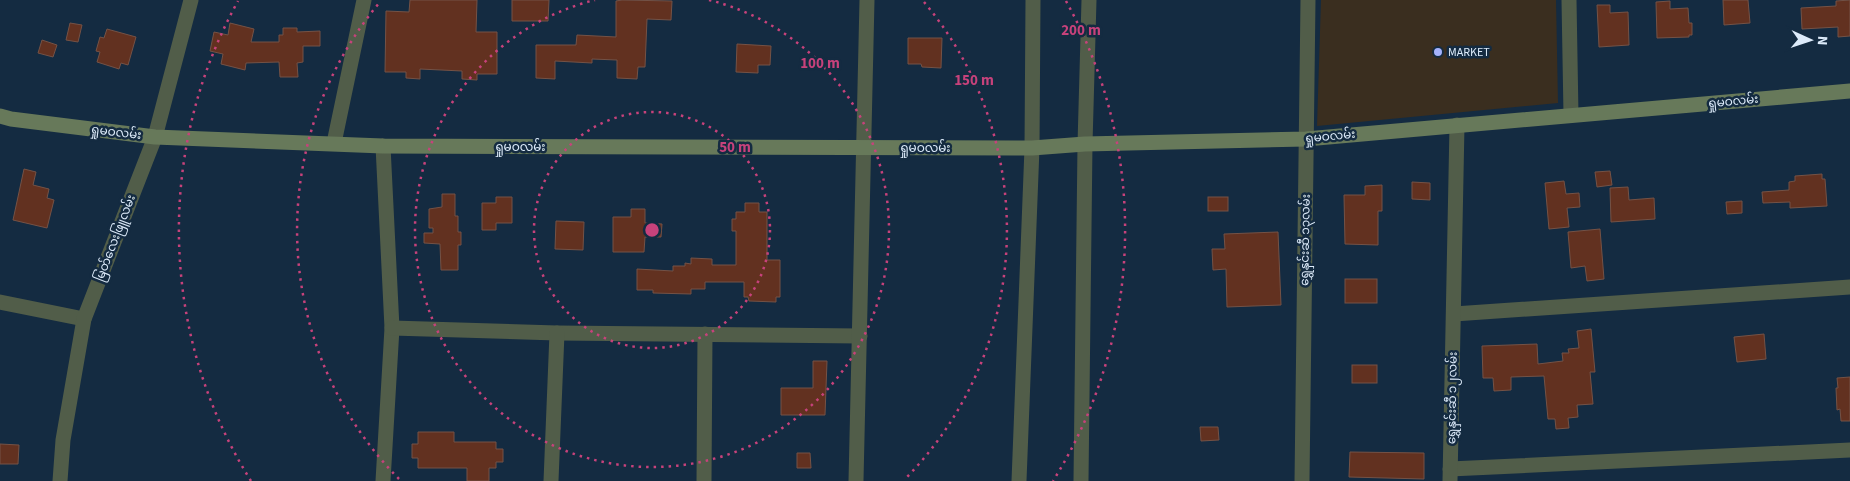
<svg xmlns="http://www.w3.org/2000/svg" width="1850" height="481" font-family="'Source Sans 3','Noto Sans Myanmar',sans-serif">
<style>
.commercial{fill:#3a2e1f}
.building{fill:#623120;stroke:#745246}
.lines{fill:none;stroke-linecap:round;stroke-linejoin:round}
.street{stroke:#515d49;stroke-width:15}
.secondary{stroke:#67795a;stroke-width:15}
.ring{fill:none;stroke:#c7427b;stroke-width:2.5;stroke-dasharray:2.5 5}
.poi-dot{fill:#a4b2fc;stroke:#142b41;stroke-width:2}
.labels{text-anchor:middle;stroke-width:5;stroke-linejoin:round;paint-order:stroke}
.poi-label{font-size:12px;fill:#ddebfa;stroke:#142b41;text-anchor:start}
.street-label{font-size:12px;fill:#ddebfa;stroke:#142b41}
.centre{fill:#c7427b;stroke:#142b41;stroke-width:2.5}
.ring-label{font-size:15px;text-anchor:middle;font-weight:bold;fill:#c7427b;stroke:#142b41;stroke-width:5;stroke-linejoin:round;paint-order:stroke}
</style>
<rect width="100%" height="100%" fill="#142b41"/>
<!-- commercial -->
<polygon class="commercial" points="1321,0 1556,0 1558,103 1317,126"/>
<!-- building -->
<g class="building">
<polygon points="410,0 477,0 476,32 497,32 497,74 477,74 477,80 462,79 462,71 420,69 420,79 406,78 406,72 385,72 386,11 409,12"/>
<polygon points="512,0 549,0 548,21 512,21"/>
<polygon points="622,0 672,1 671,20 647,19 645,67 638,67 637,79 617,78 617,60 592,59 592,63 555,61 555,79 536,78 536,45 576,45 577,35 616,37 616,1"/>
<polygon points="1723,0 1748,0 1750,23 1724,25"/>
<polygon points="1850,0 1850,36 1838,37 1838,27 1802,29 1801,8 1836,6 1836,1"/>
<polygon points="1670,1 1670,9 1688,8 1689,23 1692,23 1692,35 1689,35 1689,37 1657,38 1656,2"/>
<polygon points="1597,5 1610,5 1610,13 1628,12 1629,45 1599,47"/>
<polygon points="70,23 82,25 78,42 66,40"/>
<polygon points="230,23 254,29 251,42 279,42 279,35 283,35 283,28 297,28 297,32 320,31 320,46 303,46 303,62 297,63 298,77 280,77 279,62 246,63 245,70 221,64 223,54 210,51 214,32 228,35"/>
<polygon points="107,29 136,37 128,65 121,63 119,69 97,62 100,52 96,51 100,37 104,38"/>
<polygon points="908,38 942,38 941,68 922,67 921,64 908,64"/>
<polygon points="42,40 57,45 53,57 38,53"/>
<polygon points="737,44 771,46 770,65 758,65 758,73 736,72"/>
<polygon points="24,169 36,172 33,185 49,189 47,198 54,200 47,228 13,220"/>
<polygon points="1610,171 1612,185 1597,187 1595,172"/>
<polygon points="1822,174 1822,179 1825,179 1827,206 1790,208 1790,202 1763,203 1762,192 1789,190 1789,182 1795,181 1795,176"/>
<polygon points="1564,181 1566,194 1579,193 1580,207 1567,208 1569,227 1549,229 1545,183"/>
<polygon points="1412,182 1430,183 1430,200 1412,199"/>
<polygon points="1382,185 1382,211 1378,211 1378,245 1345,244 1344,195 1365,195 1365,186"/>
<polygon points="1628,187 1629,200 1654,198 1655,219 1611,222 1610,188"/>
<polygon points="442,194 455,194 455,216 458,216 458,232 461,232 461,245 458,245 458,270 441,270 440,244 424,243 424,233 433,233 433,228 429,228 429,209 442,207"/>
<polygon points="496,197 512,197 512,223 496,223 496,230 482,230 482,203 496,203"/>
<rect x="1208" y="197" width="20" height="14"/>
<polygon points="1742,201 1742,213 1727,214 1726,202"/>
<polygon points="745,203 759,203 759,212 767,212 767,260 780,260 780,297 776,297 776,302 749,301 748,297 744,297 744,282 705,282 705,289 691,289 691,294 653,293 653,290 637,290 637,269 673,271 673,266 685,266 685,263 691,264 691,258 712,259 712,265 736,265 736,231 732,231 732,219 736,219 736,212 745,212"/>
<polygon points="631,209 645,209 645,223 662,224 661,237 645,237 644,252 613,252 613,217 631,217"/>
<polygon points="556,221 584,222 583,250 555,249"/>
<polygon points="1600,229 1604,279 1587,281 1585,266 1571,268 1568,232"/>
<polygon points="1278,232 1281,305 1227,307 1226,269 1213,270 1212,249 1225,249 1224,234"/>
<rect x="1345" y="279" width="32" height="24"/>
<polygon points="1591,329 1595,372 1590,372 1593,404 1577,405 1578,417 1568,418 1569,428 1556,429 1555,419 1548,419 1544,376 1511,377 1511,390 1494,391 1493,378 1483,378 1482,346 1537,344 1538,364 1563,361 1562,353 1569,353 1568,349 1579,348 1577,331"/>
<polygon points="1764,334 1766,359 1737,362 1734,337"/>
<polygon points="813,361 827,361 825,415 781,415 781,388 813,388"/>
<rect x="1352" y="365" width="25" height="18"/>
<polygon points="1850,377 1850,421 1841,421 1840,409 1837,410 1836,388 1838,388 1837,378"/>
<polygon points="1200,427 1218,427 1219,440 1201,441"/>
<polygon points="418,432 454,432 454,442 496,442 496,449 503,449 503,462 496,462 496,468 489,468 489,481 467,481 467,468 418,468 418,458 412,458 412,444 418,444"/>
<polygon points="0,444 19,445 18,464 0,464"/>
<polygon points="1350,452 1424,453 1424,479 1349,477"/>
<polygon points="797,453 810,453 811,468 797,468"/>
</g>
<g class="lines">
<!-- street -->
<g class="street">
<polyline points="1569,0 1571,115"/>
<polyline points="334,143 364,0"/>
<polyline points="383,146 392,328 383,481"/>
<polyline points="0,302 84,319"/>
<polyline points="1454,314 1850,287"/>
<polyline points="392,328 557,333 860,336"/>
<polyline points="1450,469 1850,450"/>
<polyline points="60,481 63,440 84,319 155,137 191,0"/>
<polyline points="551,481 557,333"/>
<polyline points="704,481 705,334"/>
<polyline points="856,481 867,0"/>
<polyline points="1019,481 1032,148 1033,0"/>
<polyline points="1081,481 1085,144 1089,0"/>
<polyline points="1302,481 1308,0"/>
<polyline points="1450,481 1457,125"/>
</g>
<!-- secondary -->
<polyline class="secondary" points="0,116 11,119 155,137 383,146 1032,148 1085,144 1306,139 1850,91"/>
</g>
<!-- distance rings -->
<g class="ring">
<circle cx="652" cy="230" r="118"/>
<path d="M709 0A237 237 0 1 1 595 0"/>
<path d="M399 479A355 355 0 0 1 380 2M924 2A355 355 0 0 1 905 479"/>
<path d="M251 481A473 473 0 0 1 238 1M1066 1A473 473 0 0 1 1053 481"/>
</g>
<!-- markers -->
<circle class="poi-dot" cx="1438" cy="52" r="5"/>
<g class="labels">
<!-- poi labels -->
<g class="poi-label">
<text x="1448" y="56">MARKET</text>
</g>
<!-- street labels -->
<g class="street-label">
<text transform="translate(1733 101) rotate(-5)" y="4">ရှုမဝလမ်း</text>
<text transform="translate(116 132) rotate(7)" y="4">ရှုမဝလမ်း</text>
<text transform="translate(1330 136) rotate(-5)" y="4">ရှုမဝလမ်း</text>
<text x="520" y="151">ရှုမဝလမ်း</text>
<text x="925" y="152">ရှုမဝလမ်း</text>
<text transform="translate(115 238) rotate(-69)" y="4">မြတ်လေးဖြူလမ်း</text>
<text transform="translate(1305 240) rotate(-89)" y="4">ရွှေနှင်းဆီ ၁၃လမ်း</text>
<text transform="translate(1452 398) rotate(-89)" y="4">ရွှေနှင်းဆီ ၁၂လမ်း</text>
</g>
</g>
<circle cx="652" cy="230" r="8" class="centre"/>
<g class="ring-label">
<text x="1081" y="35">200 m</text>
<text x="820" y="68">100 m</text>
<text x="974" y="85">150 m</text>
<text x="735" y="152">50 m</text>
</g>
<!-- north arrow -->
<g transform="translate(1810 40) rotate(93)" stroke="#142b41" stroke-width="4" paint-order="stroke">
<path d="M0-4L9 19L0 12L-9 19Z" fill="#ddebfa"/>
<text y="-8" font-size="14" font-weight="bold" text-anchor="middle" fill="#ddebfa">N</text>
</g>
</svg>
